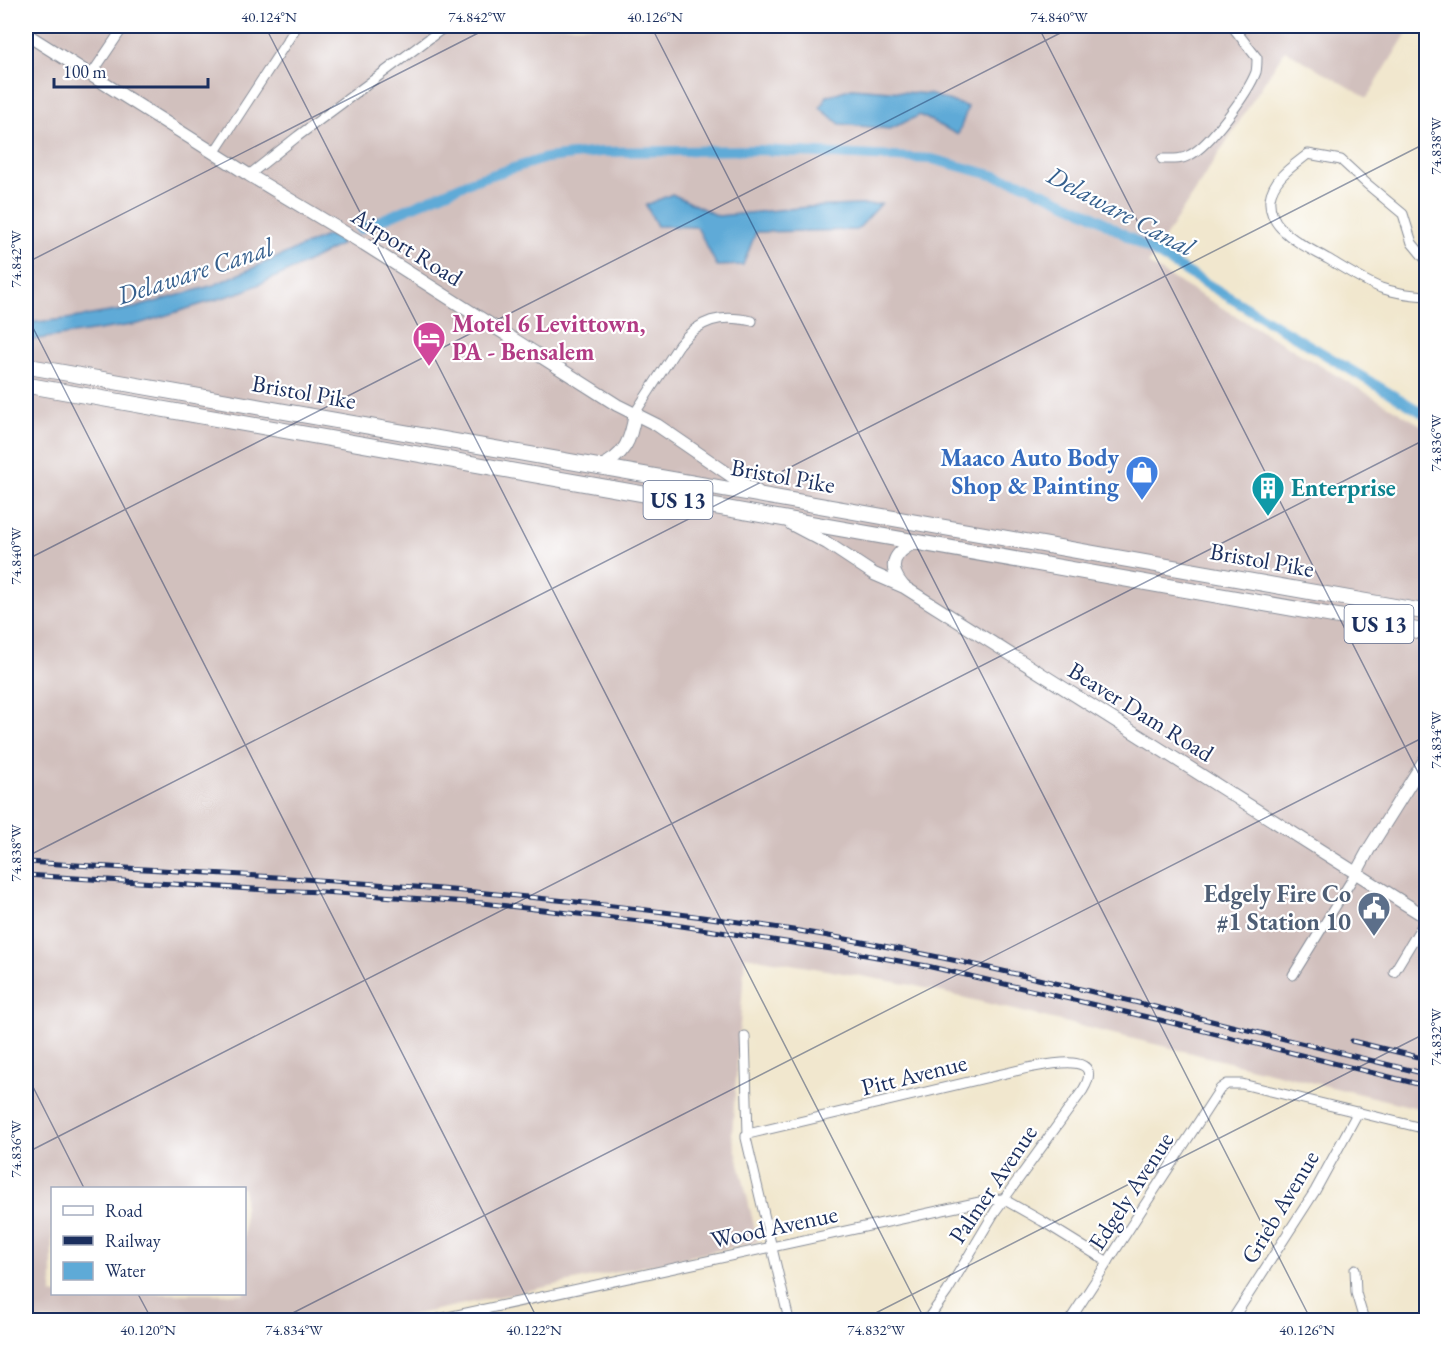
<svg xmlns="http://www.w3.org/2000/svg" width="1452" height="1346" font-family="'EB Garamond',serif">
<style>
.industrial{fill:#d1c0bd;fill-rule:evenodd}
.water{fill:#5eaad7;stroke:#3c6c9a;stroke-width:1.5}
.lines{fill:none;stroke-linecap:round;stroke-linejoin:round}
.canal{stroke:#5eaad7;stroke-width:10}
.minor-casing{stroke:#868b96;stroke-width:11}
.tertiary-casing{stroke:#868b96;stroke-width:14}
.trunk-casing{stroke:#868b96;stroke-width:17}
.minor{stroke:#fff;stroke-width:9}
.tertiary{stroke:#fff;stroke-width:12}
.trunk{stroke:#fff;stroke-width:15}
.rail-casing{stroke:#1b2f5e;stroke-width:5}
.rail{stroke:#fff;stroke-width:3;stroke-dasharray:9;stroke-linecap:butt}
.ticks{fill:none;stroke:#1b2f5e;stroke-width:1.5;stroke-opacity:0.45}
.labels{text-anchor:middle;stroke-width:4.5;stroke-linejoin:round;paint-order:stroke}
.shield{fill:#fff;stroke:#5f6d8e;stroke-width:1.5}
.shield-label{font-size:22px;font-weight:bold;fill:#1b2f5e}
.street-label{font-size:24px;fill:#1b2f5e;stroke:#fff}
.hotel-label{font-size:24px;font-weight:bold;fill:#b23c85;stroke:#fff;text-anchor:start}
.shop-label{font-size:24px;font-weight:bold;fill:#366cbe;stroke:#fff;text-anchor:end}
.culture-label{font-size:24px;font-weight:bold;fill:#0d838f;stroke:#fff;text-anchor:start}
.service-label{font-size:24px;font-weight:bold;fill:#4e5e75;stroke:#fff;text-anchor:end}
.water-label{font-size:26px;font-style:italic;fill:#36608e;stroke:#fff}
.neatline{fill:none;stroke:#1b2f5e;stroke-width:2}
.ticks-label{font-size:15px;text-anchor:middle;fill:#1b2f5e}
</style>
<rect width="100%" height="100%" fill="#fff"/>
<filter id="ink" filterUnits="userSpaceOnUse"><feTurbulence type="fractalNoise" baseFrequency=".0167" numOctaves="2"/><feDisplacementMap in="SourceGraphic" scale="12" xChannelSelector="R" yChannelSelector="G"/><feConvolveMatrix kernelMatrix="1 2 1 2 8 2 1 2 1" color-interpolation-filters="sRGB"/></filter>
<filter id="wash" filterUnits="userSpaceOnUse"><feTurbulence type="fractalNoise" baseFrequency=".008" numOctaves="4" result="noise"/><feDisplacementMap in="SourceGraphic" scale="24" xChannelSelector="R" yChannelSelector="G"/><feGaussianBlur stdDeviation="1.35" result="paint"/><feColorMatrix in="noise" values="0 0 0 0 0 0 0 0 0 0 0 0 0 0 0 0 0 1.4 0 .05"/><feComposite in="paint" operator="in"/></filter>
<g filter="url(#wash)">
<rect width="100%" height="100%" fill="#f1e7ce"/>
<!-- industrial -->
<path class="industrial" d="M26,26H1411L1367,98L1285,50L1148,264L1426,428V1110L912,985L745,956L732,1134L758,1242L389,1320H26ZM52,1188H244V1294H52Z"/>
<!-- water -->
<g class="water">
<polygon points="852,88 929,94 968,107 958,135 920,115 890,129 840,124 820,108 827,96"/>
<polygon points="672,194 718,216 808,207 881,204 857,230 756,232 743,265 717,266 697,227 657,226 646,205"/>
<polygon points="328,235 338,239 342,244 300,266 244,291 138,324 26,341 26,323 67,319 134,308 214,285"/>
</g>
<g class="lines">
<!-- canal -->
<polyline class="canal" points="360,229 472,181 546,158 600,152 759,150 932,159 1022,183 1090,214 1426,415"/>
</g>
</g>
<g filter="url(#ink)">
<g class="lines">
<defs>
<g id="minor">
<polyline points="91,75 124,26"/>
<polyline points="214,153 297,26"/>
<path d="M1162,159C1172,159 1181,160 1190,155C1210,145 1248,93 1256,72C1257,67 1257,62 1257,58L1232,26"/>
<polyline points="249,175 298,136 446,26"/>
<path d="M1426,260L1412,243L1403,214L1367,184L1341,160L1308,154C1293,166 1273,178 1270,199C1269,210 1274,221 1281,228C1294,242 1312,250 1328,259C1345,269 1362,280 1381,288C1395,293 1411,295 1426,296"/>
<path d="M635,413L679,345C700,319 720,314 752,321"/>
<polyline points="1394,972 1426,919"/>
<polyline points="1293,975 1356,873"/>
<polyline points="745,1036 748,1134 746,1135 746,1138 789,1320"/>
<path d="M748,1134L1028,1068C1047,1065 1107,1050 1083,1090L996,1210L947,1292L927,1320"/>
<polyline points="1355,1269 1356,1293 1364,1320"/>
<polyline points="434,1320 989,1200 1003,1199 1042,1221 1108,1262"/>
<polyline points="1070,1320 1220,1089 1227,1084 1242,1084 1426,1129"/>
<polyline points="1232,1320 1315,1191 1358,1112"/>
</g>
<g id="tertiary">
<polyline points="26,34 249,175 364,244 617,405 657,425 743,484 757,491"/>
<path d="M599,467C625,456 631,440 635,413"/>
<polyline points="791,524 827,543 874,574 904,587 1356,873 1426,917"/>
<path d="M903,586C886,566 894,552 916,542"/>
<polyline points="1356,873 1369,849 1426,758"/>
</g>
<g id="trunk">
<polyline points="26,366 1426,612"/>
<polyline points="26,385 1426,632"/>
</g>
</defs>
<!-- minor casing -->
<use href="#minor" class="minor-casing"/>
<!-- tertiary casing -->
<use href="#tertiary" class="tertiary-casing"/>
<!-- trunk casing -->
<use href="#trunk" class="trunk-casing"/>
<!-- minor -->
<use href="#minor" class="minor"/>
<!-- tertiary -->
<use href="#tertiary" class="tertiary"/>
<!-- trunk -->
<use href="#trunk" class="trunk"/>
<defs>
<g id="rail">
<path d="M26,862C282,877 539,890 793,930C918,950 1041,979 1163,1009C1251,1031 1339,1052 1426,1074"/>
<polyline points="26,875 269,890 323,892 482,903 675,925 838,950 927,966 1160,1020 1426,1086"/>
<polyline points="1352,1041 1426,1059"/>
</g>
</defs>
<!-- rail casing -->
<use href="#rail" class="rail-casing"/>
<!-- rail -->
<use href="#rail" class="rail"/>
</g>
</g>
<!-- ticks -->
<path class="ticks" d="M265,26L925,1320M651,26L1311,1320M1038,26L1426,788M1424,26L1426,30M26,263L492,26M26,314L538,1320M26,560L1074,26M26,857L1426,143M26,1073L84,1188M26,1153L1426,439M138,1294L152,1320M279,1320L1426,736M862,1320L1426,1033"/>
<!-- icons -->
<defs>
<symbol id="hotel-pin" viewBox="-11 -11 22 30"><path d="M0 17L-7.5 6A9.5 9.5 0 1 1 7.5 6Z" fill="#d1479c" stroke="#fff"/><path d="M-6-4.5h1.5V1H6V5H4.5V3h-9V5H-6ZM-4 0a1.8 1.8 0 1 1 3.6 0ZM.5 0V-2.5h3Q6-2.5 6 0Z" fill="#fff"/></symbol>
<symbol id="shop-pin" viewBox="-11 -11 22 30"><path d="M0 17L-7.5 6A9.5 9.5 0 1 1 7.5 6Z" fill="#3f7fe0" stroke="#fff"/><path d="M-5-2.5h2.3a2.7 3.5 0 0 1 5.4 0H5L5.5 6h-11ZM-1.5-2.5h3a1.5 2.3 0 0 0-3 0Z" fill="#fff"/></symbol>
<symbol id="building-pin" viewBox="-11 -11 22 30"><path d="M0 17L-7.5 6A9.5 9.5 0 1 1 7.5 6Z" fill="#0f9aa8" stroke="#fff"/><path d="M-4-6H4V6H1V3H-1V6H-4ZM-2.5-4.3h1.7v1.8h-1.7ZM.8-4.3h1.7v1.8H.8ZM-2.5-1h1.7V.8h-1.7ZM.8-1h1.7V.8H.8Z" fill="#fff"/></symbol>
<symbol id="civic-pin" viewBox="-11 -11 22 30"><path d="M0 17L-7.5 6A9.5 9.5 0 1 1 7.5 6Z" fill="#5c6f8a" stroke="#fff"/><path d="M-.6-6.5H3V-4.5H.6V-3L4-1V1h2V6H-6V1h2V-1L-.6-3ZM-1.2 2.5V6h2.4V2.5Z" fill="#fff"/></symbol>
</defs>
<g fill-rule="evenodd">
<use href="#hotel-pin" x="410" y="319" width="38" height="52"/>
<use href="#shop-pin" x="1123" y="453" width="38" height="52"/>
<use href="#building-pin" x="1249" y="469" width="38" height="52"/>
<use href="#civic-pin" x="1355" y="889" width="38" height="52"/>
</g>
<g class="labels">
<!-- shield labels -->
<g class="shield">
<rect x="643.5" y="481" width="69" height="38" rx="4.5"/>
<rect x="1344.5" y="605" width="69" height="38" rx="4.5"/>
</g>
<g class="shield-label">
<text x="678" y="508">US 13</text>
<text x="1379" y="632">US 13</text>
</g>
<!-- street labels -->
<g class="street-label">
<text transform="translate(407 247) rotate(32)" y="8">Airport Road</text>
<text transform="translate(304 392) rotate(10)" y="8">Bristol Pike</text>
<text transform="translate(783 476) rotate(10)" y="8">Bristol Pike</text>
<text transform="translate(1262 560) rotate(10)" y="8">Bristol Pike</text>
<text transform="translate(1141 712) rotate(32)" y="8">Beaver Dam Road</text>
<text transform="translate(914 1075) rotate(-14)" y="8">Pitt Avenue</text>
<text transform="translate(993 1184) rotate(-56)" y="8">Palmer Avenue</text>
<text transform="translate(1131 1191) rotate(-57)" y="8">Edgely Avenue</text>
<text transform="translate(1280 1207) rotate(-59)" y="8">Grieb Avenue</text>
<text transform="translate(774 1227) rotate(-12)" y="8">Wood Avenue</text>
</g>
<!-- hotel labels -->
<g class="hotel-label">
<text x="452" y="332">Motel 6 Levittown,<tspan x="452" dy="28">PA - Bensalem</tspan></text>
</g>
<!-- shop labels -->
<g class="shop-label">
<text x="1119" y="466">Maaco Auto Body<tspan x="1119" dy="28">Shop &amp; Painting</tspan></text>
</g>
<!-- culture labels -->
<g class="culture-label">
<text x="1291" y="496">Enterprise</text>
</g>
<!-- service labels -->
<g class="service-label">
<text x="1351" y="902">Edgely Fire Co<tspan x="1351" dy="28">#1 Station 10</tspan></text>
</g>
<!-- water labels -->
<g class="water-label">
<text transform="translate(1121 211) rotate(28)" y="9">Delaware Canal</text>
<text transform="translate(195 271) rotate(-18)" y="9">Delaware Canal</text>
</g>
</g>
<!-- margin -->
<rect width="1452" height="1346" fill="none" stroke="#fff" stroke-width="66"/>
<!-- legend -->
<rect x="51" y="1187" width="195" height="108" fill="#ffffff" stroke="#a4acbf" stroke-width="1.5"/>
<rect x="63" y="1206" width="30" height="9" fill="#ffffff" stroke="#a4acbf" stroke-width="1.5"/>
<text x="105" y="1217" font-size="18" fill="#1b2f5e">Road</text>
<rect x="63" y="1236" width="30" height="9" fill="#1b2f5e" stroke="#a4acbf" stroke-width="1.5"/>
<text x="105" y="1247" font-size="18" fill="#1b2f5e">Railway</text>
<rect x="63" y="1262" width="30" height="18" fill="#5eaad7" stroke="#a4acbf" stroke-width="1.5"/>
<text x="105" y="1277" font-size="18" fill="#1b2f5e">Water</text>
<!-- scale -->
<path d="M54 78v9h154v-9" fill="none" stroke="#1b2f5e" stroke-width="3"/>
<text x="63" y="78" font-size="18" fill="#1b2f5e" stroke="#ffffff" stroke-width="4.5" paint-order="stroke">100 m</text>
<rect x="33" y="33" width="1386" height="1280" class="neatline"/>
<g class="ticks-label">
<text x="269" y="22">40.124°N</text>
<text x="477" y="22">74.842°W</text>
<text x="655" y="22">40.126°N</text>
<text x="1059" y="22">74.840°W</text>
<text transform="translate(1436 146) rotate(-90)" y="5">74.838°W</text>
<text transform="translate(16 259) rotate(-90)" y="5">74.842°W</text>
<text transform="translate(1436 443) rotate(-90)" y="5">74.836°W</text>
<text transform="translate(16 556) rotate(-90)" y="5">74.840°W</text>
<text transform="translate(1436 740) rotate(-90)" y="5">74.834°W</text>
<text transform="translate(16 853) rotate(-90)" y="5">74.838°W</text>
<text transform="translate(1436 1037) rotate(-90)" y="5">74.832°W</text>
<text transform="translate(16 1149) rotate(-90)" y="5">74.836°W</text>
<text x="148" y="1335">40.120°N</text>
<text x="294" y="1335">74.834°W</text>
<text x="534" y="1335">40.122°N</text>
<text x="876" y="1335">74.832°W</text>
<text x="1307" y="1335">40.126°N</text>
</g>
</svg>
